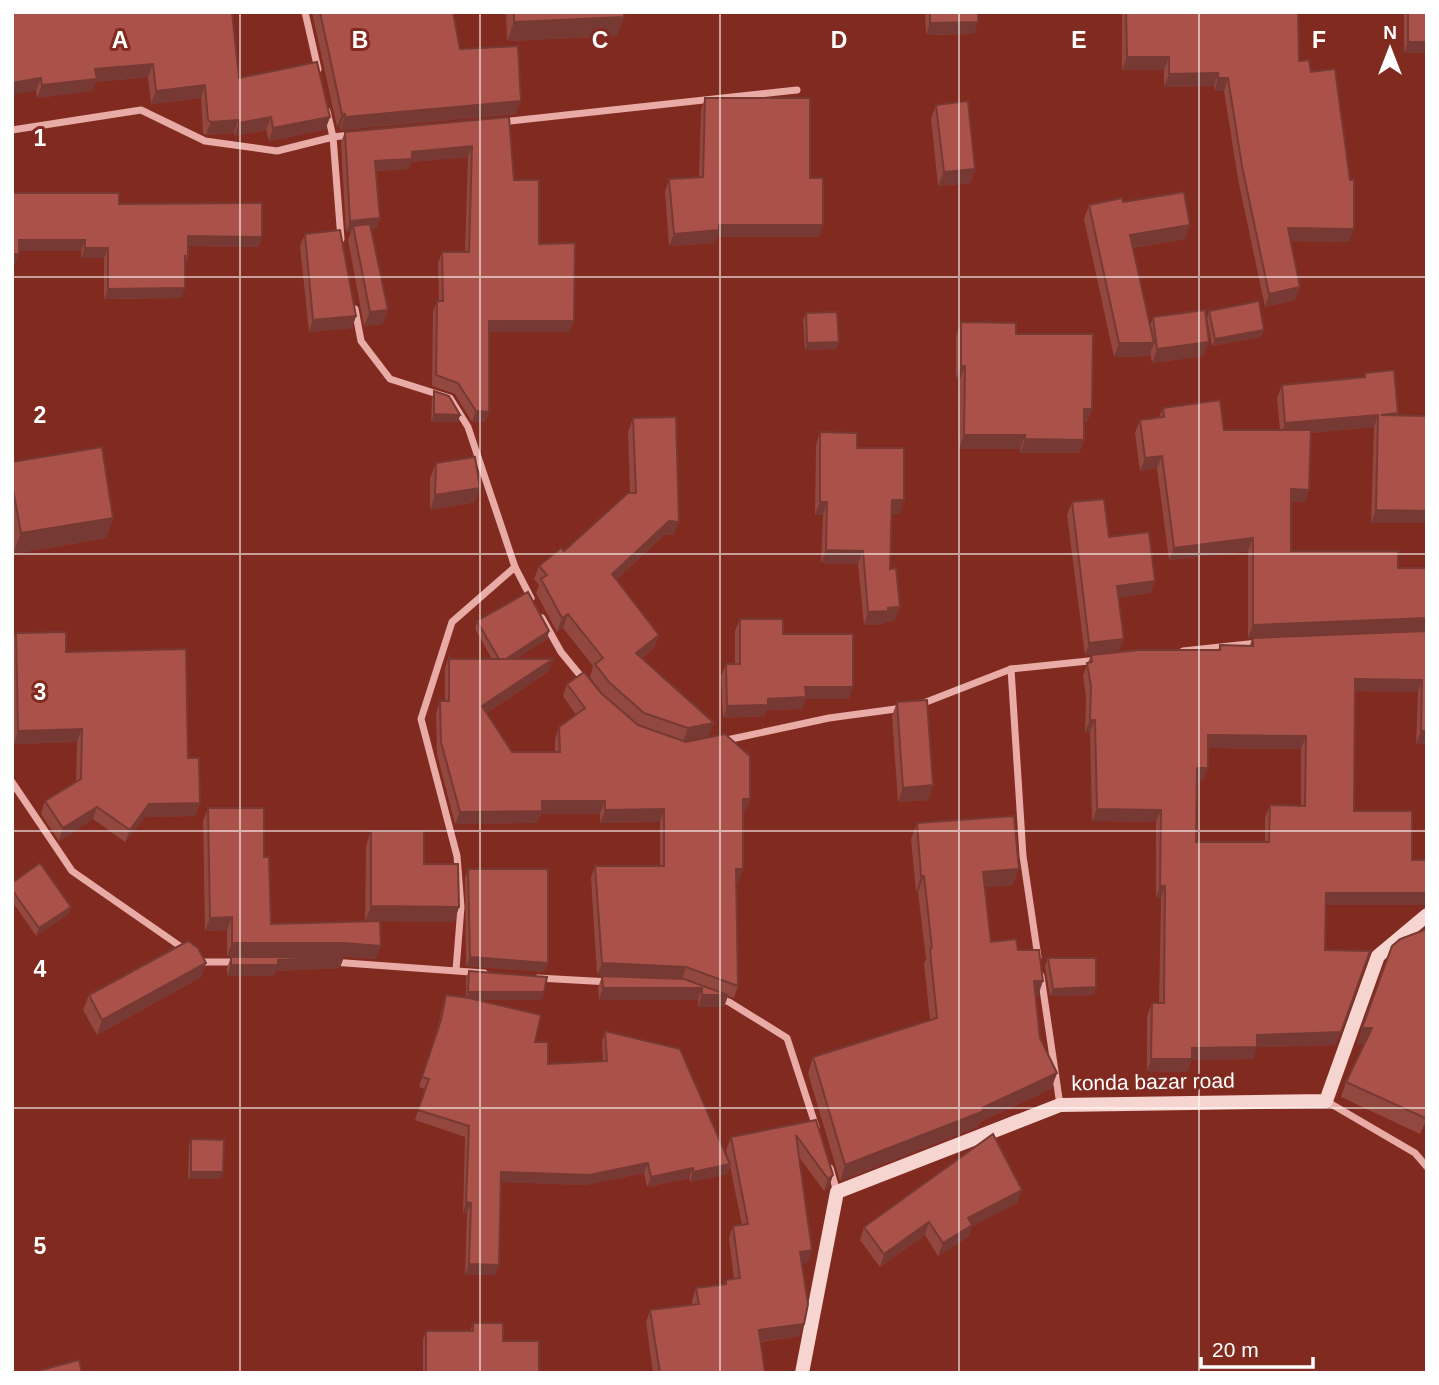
<svg xmlns="http://www.w3.org/2000/svg" width="1439" height="1385" font-family="Helvetica,sans-serif">
<style>
.lines{fill:none;stroke-linecap:round;stroke-linejoin:round}
.street{stroke:#e8aba6;stroke-width:7}
.secondary{stroke:#f6d4d0;stroke-width:14}
.wall{fill:#92473f;fill-rule:evenodd}
.shaded-wall{fill:#773933}
.building{fill:#aa5249;stroke:#773933;stroke-width:2;fill-rule:evenodd}
.grid{fill:none;stroke:#fff;stroke-width:2;stroke-opacity:0.55}
.labels{text-anchor:middle;stroke-width:6;stroke-linejoin:round;paint-order:stroke}
.street-label{font-size:21px;fill:#fff;stroke:#812a20}
.grid-label{font-size:23px;text-anchor:middle;font-weight:bold;fill:#fff;stroke:#812a20;stroke-width:6;stroke-linejoin:round;paint-order:stroke}
</style>
<rect width="100%" height="100%" fill="#812a20"/>
<g class="lines">
<!-- street -->
<g class="street">
<polyline points="305,12 318,69"/>
<polyline points="327,111 333,137 350,135"/>
<polyline points="502,122 797,90"/>
<polyline points="12,130 141,110 205,141 277,151 333,137 341,239"/>
<polyline points="355,309 361,341 390,379 450,398 468,427 515,567 452,622 421,719 457,856 461,907 456,970"/>
<polyline points="515,567 531,598"/>
<polyline points="542,618 561,652 584,680"/>
<polyline points="1183,651 1258,643"/>
<polyline points="1011,669 1023,856 1038,957"/>
<polyline points="921,704 1011,669 1098,660"/>
<polyline points="722,741 829,718 903,708"/>
<polyline points="12,782 72,871 187,951"/>
<polyline points="200,960 203,962 236,962"/>
<polyline points="332,962 484,973"/>
<polyline points="1041,976 1060,1105"/>
<polyline points="538,978 610,982"/>
<polyline points="718,998 729,1002 787,1038 816,1127"/>
<polyline points="1326,1101 1415,1153 1427,1167"/>
<polyline points="830,1168 837,1192"/>
</g>
<!-- secondary -->
<polyline class="secondary" points="802,1373 837,1192 1060,1105 1326,1101 1378,956 1427,915"/>
</g>
<!-- wall -->
<g class="wall">
<polygon points="12,12 232,14 239,78 330,117 325,130 269,141 266,130 234,136 234,133 206,135 203,133 201,98 151,104 148,77 96,82 92,91 37,98 36,91"/>
<polygon points="312,12 453,12 460,49 516,114 340,130 340,127 337,127"/>
<polygon points="506,12 624,12 624,17 617,36 507,41"/>
<polygon points="925,12 978,12 974,34 926,35"/>
<polygon points="1122,12 1298,12 1299,61 1311,72 1354,229 1349,242 1290,241 1300,287 1295,300 1265,307 1238,179 1224,91 1214,91 1214,86 1164,87 1164,70 1122,70"/>
<rect x="1404" y="12" width="23" height="41"/>
<polygon points="705,98 810,178 823,225 819,237 717,237 715,243 669,246 665,192 669,179 699,177 701,110"/>
<polygon points="936,105 975,169 970,183 938,186 931,119"/>
<polygon points="509,117 514,180 539,244 570,332 489,332 489,412 485,422 472,422 455,394 432,386 433,312 437,301 439,301 438,263 442,252 465,252 468,157 411,162 408,169 376,171 380,218 376,229 372,229 383,324 364,326 348,240 351,232 346,232 341,142 345,132"/>
<polygon points="12,193 119,204 262,237 258,247 188,246 188,256 185,265 185,288 181,298 104,299 104,258 81,258 81,251 19,251 19,254 15,264 12,264"/>
<polygon points="1123,202 1185,239 1133,248 1150,326 1153,317 1203,356 1152,363 1150,351 1149,356 1114,357 1084,219 1089,205"/>
<polygon points="305,234 356,316 352,328 309,332 300,246"/>
<polygon points="1209,311 1264,330 1261,337 1212,346 1207,318"/>
<polygon points="806,313 839,342 836,349 805,350 803,320"/>
<polygon points="961,322 1016,334 1092,409 1087,422 1084,422 1084,440 1079,453 1020,453 1020,449 959,449 960,379 956,379 956,336"/>
<path d="M1365,373L1397,415L1427,416V523H1371L1374,427L1311,433L1305,502H1291V551L1398,568H1427V744H1416L1418,692L1355,691L1354,811L1412,860L1427,905H1326L1325,950L1336,1045L1257,1047L1253,1059L1192,1060L1187,1072L1147,1071V1016L1152,1003H1159L1161,898H1156V822L1092,821L1090,732H1085L1086,698L1083,675L1091,655L1218,650L1220,645H1250L1252,638H1248V551L1169,560L1157,468L1140,471L1135,433L1140,420L1159,417L1163,408L1224,430H1280L1277,398L1282,385L1363,377ZM1208,748L1301,749V806L1270,805L1265,818V842H1196L1197,781H1203Z"/>
<polygon points="434,391 460,415 458,422 431,422 432,399"/>
<polygon points="633,418 674,535 664,535 616,580 659,635 654,648 642,658 709,736 685,741 750,799 746,811 743,811 739,882 736,882 738,986 734,998 728,996 724,1007 698,1007 698,1000 599,1000 598,988 602,976 683,979 597,975 591,878 595,866 660,866 660,822 600,823 600,814 541,814 537,823 455,824 437,754 436,714 440,701 445,701 445,668 449,656 451,659 492,659 475,629 477,621 549,631 547,639 515,659 549,671 487,713 512,752 555,752 555,739 559,727 576,715 563,696 567,684 601,693 605,697 590,677 593,666 563,628 557,632 536,593 539,585 534,579 539,566 564,551 630,493 628,432"/>
<polygon points="820,432 857,448 900,514 891,514 890,569 895,621 885,622 884,624 864,625 858,564 821,563 823,515 815,515 816,445"/>
<polygon points="12,462 113,518 106,538 13,554"/>
<polygon points="436,463 475,502 430,510 430,478"/>
<polygon points="1072,502 1109,537 1151,593 1119,598 1124,639 1119,651 1085,655 1067,515"/>
<polygon points="740,619 783,634 849,699 805,699 802,709 766,710 764,716 723,718 721,676 726,664 735,664 735,631"/>
<polygon points="16,633 66,652 188,758 200,803 195,816 145,817 125,842 93,819 59,841 41,814 45,801 76,781 77,742 14,744 12,642"/>
<polygon points="897,702 933,785 928,800 898,802 892,716"/>
<polygon points="208,808 264,857 271,924 365,921 366,846 371,831 424,864 459,907 454,922 380,921 376,959 338,956 227,956 227,930 205,931 203,821"/>
<polygon points="917,823 1013,885 984,887 991,942 1018,950 1038,996 1035,996 1040,1038 1057,1073 1051,1089 980,1122 978,1127 840,1181 808,1073 813,1057 930,1020 924,964 926,959 918,892 916,892 911,839"/>
<polygon points="468,869 548,963 544,972 466,966 465,878"/>
<polygon points="12,883 71,907 68,914 36,936 12,901"/>
<polygon points="1427,929 1427,1119 1420,1134 1341,1097 1346,1082 1364,1044 1357,1044 1392,946"/>
<polygon points="231,957 340,968 276,971 274,976 227,976 227,968"/>
<polygon points="1048,958 1096,987 1094,995 1050,996 1045,966"/>
<polygon points="206,963 201,977 97,1035 83,1010 89,995"/>
<polygon points="469,971 544,992 542,1000 476,1000 535,1042 548,1064 603,1061 602,1041 605,1031 728,1159 726,1150 731,1137 816,1120 833,1175 829,1187 824,1191 799,1157 808,1263 802,1263 804,1324 799,1336 761,1342 765,1373 653,1373 646,1322 650,1310 692,1304 692,1301 696,1288 724,1284 726,1280 734,1279 729,1238 733,1226 742,1225 730,1166 727,1174 690,1182 689,1178 647,1187 644,1173 585,1185 501,1182 495,1275 465,1275 467,1213 463,1213 465,1137 415,1120 425,1089 419,1087 437,1030 443,1005 446,995 466,998 466,978"/>
<polygon points="191,1139 223,1172 220,1179 188,1179 189,1146"/>
<polygon points="1017,1203 972,1226 968,1237 938,1256 925,1235 880,1267 860,1240 864,1227"/>
<polygon points="473,1323 503,1341 539,1373 423,1373 423,1340 426,1331 470,1331"/>
</g>
<!-- shaded-wall -->
<g class="shaded-wall">
<polygon points="227,12 251,12 226,15"/>
<polygon points="624,17 617,36 507,41 514,22"/>
<polygon points="978,22 974,34 926,35 930,23"/>
<polygon points="1408,42 1427,42 1427,53 1404,53"/>
<polygon points="1127,57 1169,57 1164,70 1122,70"/>
<polygon points="153,64 148,77 96,82 92,91 37,98 42,85 95,69"/>
<polygon points="1218,73 1214,86 1164,87 1169,74"/>
<polygon points="41,78 36,91 12,95 12,83"/>
<polygon points="1218,78 1228,78 1224,91 1214,91"/>
<polygon points="205,85 201,98 151,104 156,91"/>
<polygon points="521,101 516,114 340,130 345,117"/>
<polygon points="342,114 345,114 340,127 337,127"/>
<polygon points="271,117 266,130 234,136 239,123"/>
<polygon points="330,117 325,130 269,141 273,128"/>
<polygon points="238,120 234,133 206,135 211,122"/>
<polygon points="472,146 468,157 411,162 408,169 371,171 375,161 412,152"/>
<polygon points="975,169 970,183 938,186 944,172"/>
<polygon points="380,218 376,229 354,231 353,226 351,232 346,232 350,221"/>
<polygon points="719,225 823,225 819,237 717,237 715,243 669,246 674,234"/>
<polygon points="1190,225 1185,239 1125,249 1130,235"/>
<polygon points="1288,228 1354,229 1349,242 1283,241"/>
<polygon points="188,236 262,237 258,247 185,246"/>
<polygon points="19,240 85,240 81,251 15,251"/>
<polygon points="85,248 108,248 104,258 81,258"/>
<polygon points="12,254 19,254 15,264 12,264"/>
<polygon points="1300,287 1295,300 1265,307 1269,294"/>
<polygon points="185,288 181,298 104,299 108,289"/>
<polygon points="388,310 383,324 364,326 370,312"/>
<polygon points="356,316 352,328 309,332 313,320"/>
<polygon points="489,321 574,321 570,332 485,332"/>
<polygon points="1264,330 1261,337 1212,346 1215,339"/>
<polygon points="839,342 836,349 805,350 807,343"/>
<polygon points="1209,342 1203,356 1152,363 1157,349"/>
<polygon points="1119,343 1154,343 1149,356 1114,357"/>
<polygon points="961,366 965,366 960,379 956,379"/>
<polygon points="1084,409 1092,409 1087,422 1079,422"/>
<polygon points="476,411 489,412 485,422 472,422"/>
<polygon points="434,414 460,415 458,422 431,422"/>
<polygon points="1378,415 1374,427 1281,436 1285,423"/>
<polygon points="964,435 1025,435 1020,449 959,449"/>
<polygon points="1025,439 1084,440 1079,453 1020,453"/>
<polygon points="1162,456 1157,468 1140,471 1145,458"/>
<polygon points="480,488 475,502 430,510 435,495"/>
<polygon points="1291,489 1309,490 1305,502 1287,502"/>
<polygon points="892,500 904,500 900,514 887,514"/>
<polygon points="820,502 827,502 823,515 815,515"/>
<polygon points="1376,510 1427,511 1427,523 1371,523"/>
<polygon points="113,518 106,538 13,554 21,533"/>
<polygon points="669,521 679,522 674,535 664,535 607,588 612,574"/>
<polygon points="1253,538 1248,551 1169,560 1174,548"/>
<polygon points="826,550 863,551 858,564 821,563"/>
<polygon points="1155,581 1151,593 1113,599 1117,586"/>
<polygon points="900,607 895,621 885,622 884,624 864,625 868,612"/>
<polygon points="568,614 563,628 557,632 562,618"/>
<polygon points="1427,618 1427,631 1248,638 1253,625"/>
<polygon points="549,631 547,639 499,670 501,662"/>
<polygon points="659,635 654,648 631,666 636,653"/>
<polygon points="1124,639 1119,651 1085,655 1089,643"/>
<polygon points="553,659 549,671 478,719 482,706"/>
<polygon points="1355,679 1422,680 1418,692 1350,691"/>
<polygon points="805,687 853,687 849,699 805,699 802,709 766,710 764,716 723,718 727,706 768,699"/>
<polygon points="1090,720 1095,720 1090,732 1085,732"/>
<polygon points="714,723 709,736 683,742 688,728"/>
<polygon points="82,729 77,742 14,744 18,731"/>
<polygon points="1421,731 1427,731 1427,744 1416,744"/>
<polygon points="1208,735 1306,736 1301,749 1204,748"/>
<polygon points="1197,768 1208,768 1203,781 1192,781"/>
<polygon points="933,785 928,800 898,802 903,788"/>
<polygon points="743,799 750,799 746,811 739,812"/>
<polygon points="542,801 605,801 600,814 541,814 537,823 455,824 460,812"/>
<polygon points="200,803 195,816 145,817 125,842 130,830 149,804"/>
<polygon points="97,807 93,819 59,841 63,828"/>
<polygon points="664,809 660,822 600,823 605,810"/>
<polygon points="1097,809 1161,810 1156,822 1092,821"/>
<polygon points="736,869 743,869 739,882 731,882"/>
<polygon points="1019,869 1013,885 977,888 983,872"/>
<polygon points="921,876 924,876 918,892 916,892"/>
<polygon points="1160,886 1165,886 1161,898 1156,898"/>
<polygon points="1326,893 1427,893 1427,905 1322,905"/>
<polygon points="371,906 459,907 454,922 365,921"/>
<polygon points="71,907 68,914 36,936 39,928"/>
<polygon points="232,917 227,930 205,931 210,918"/>
<polygon points="232,943 343,943 381,946 376,959 338,956 227,956"/>
<polygon points="344,957 340,968 276,971 274,976 227,976 231,965 278,960"/>
<polygon points="470,957 548,963 544,972 466,966"/>
<polygon points="206,963 201,977 97,1035 102,1020"/>
<polygon points="602,963 686,967 682,979 597,975"/>
<polygon points="1034,981 1043,981 1038,996 1028,997"/>
<polygon points="1096,987 1094,995 1050,996 1053,989"/>
<polygon points="603,988 702,988 698,1000 599,1000"/>
<polygon points="468,992 544,992 542,1000 466,1000"/>
<polygon points="702,995 728,995 724,1007 698,1007"/>
<polygon points="1362,1028 1372,1028 1366,1044 1357,1044"/>
<polygon points="1341,1032 1336,1045 1257,1047 1253,1059 1192,1060 1187,1072 1147,1071 1151,1059 1192,1048 1257,1035"/>
<polygon points="1057,1073 1051,1089 980,1122 978,1127 840,1181 845,1165 982,1108"/>
<polygon points="648,1163 644,1173 585,1185 497,1182 501,1172"/>
<polygon points="730,1164 727,1174 690,1182 693,1172"/>
<polygon points="693,1168 689,1178 647,1187 651,1177"/>
<polygon points="191,1172 223,1172 220,1179 188,1179"/>
<polygon points="833,1175 829,1187 824,1191 828,1179"/>
<polygon points="1022,1190 1017,1203 972,1226 968,1237 938,1256 943,1243 968,1218"/>
<polygon points="466,1202 471,1203 467,1213 463,1213"/>
<polygon points="929,1222 925,1235 880,1267 884,1254"/>
<polygon points="812,1250 808,1263 795,1264 800,1252"/>
<polygon points="469,1264 499,1265 495,1275 465,1275"/>
<polygon points="804,1324 799,1336 755,1342 759,1330"/>
</g>
<!-- building -->
<g class="building">
<polygon points="12,12 232,12 239,78 317,62 330,117 273,128 271,117 239,123 238,120 211,122 208,120 205,85 156,91 153,64 95,69 97,79 42,85 41,78 12,83"/>
<polygon points="320,12 453,12 460,49 518,46 521,101 345,117 345,114 342,114"/>
<polygon points="514,12 624,12 624,17 514,22"/>
<polygon points="930,12 978,12 978,22 930,23"/>
<polygon points="1126,12 1298,12 1299,61 1309,60 1311,72 1335,69 1350,180 1354,180 1354,229 1288,228 1300,287 1269,294 1242,166 1228,78 1218,78 1218,73 1169,74 1169,57 1127,57"/>
<rect x="1408" y="12" width="19" height="30"/>
<polygon points="705,98 810,98 810,178 823,178 823,225 719,225 719,230 674,234 669,179 703,177"/>
<polygon points="968,101 975,169 944,172 936,105"/>
<polygon points="509,117 514,180 539,180 539,244 575,243 574,321 489,321 489,412 476,411 458,383 436,375 437,301 443,301 442,252 469,252 472,146 412,152 412,159 375,161 380,218 350,221 345,132"/>
<polygon points="1184,192 1190,225 1130,235 1154,343 1119,343 1089,205 1122,198 1123,202"/>
<polygon points="12,193 119,193 119,204 262,203 262,237 188,236 188,256 185,256 185,288 108,289 108,248 85,248 85,240 19,240 19,254 12,254"/>
<polygon points="370,224 388,310 370,312 353,226"/>
<polygon points="340,230 356,316 313,320 305,234"/>
<polygon points="1259,301 1264,330 1215,339 1209,311"/>
<polygon points="1205,310 1209,342 1157,349 1153,317"/>
<polygon points="837,312 839,342 807,343 806,313"/>
<polygon points="961,322 1016,323 1016,334 1093,334 1092,409 1084,409 1084,440 1025,439 1025,435 964,435 965,366 961,366"/>
<polygon points="1394,370 1398,413 1381,415 1427,416 1427,511 1376,510 1378,415 1285,423 1282,385 1365,377 1365,373"/>
<polygon points="434,391 449,396 460,415 434,414"/>
<polygon points="1220,400 1224,430 1311,430 1309,490 1291,489 1291,551 1398,551 1398,568 1427,568 1427,618 1253,625 1253,538 1174,548 1162,456 1145,458 1140,420 1164,417 1163,408"/>
<polygon points="676,417 679,522 669,521 612,574 659,635 636,653 714,723 688,728 644,713 610,683 595,664 603,658 568,614 562,618 541,579 547,575 539,566 561,548 564,551 628,493 636,493 633,418"/>
<polygon points="820,432 857,433 857,448 904,448 904,500 892,500 890,569 896,568 900,607 888,608 888,611 868,612 863,551 826,550 827,502 820,502"/>
<polygon points="102,447 113,518 21,533 12,484 12,462"/>
<polygon points="475,457 480,488 435,495 436,463"/>
<polygon points="1104,499 1109,537 1149,532 1155,581 1117,586 1124,639 1089,643 1072,502"/>
<polygon points="528,592 549,631 506,659 499,659 477,621"/>
<polygon points="740,619 783,619 783,634 853,634 853,687 805,687 806,697 768,699 768,705 727,706 726,664 740,664"/>
<path d="M1427,631V731H1421L1422,680L1355,679L1354,811H1412V860H1427V893H1326L1325,950L1370,951L1341,1032L1257,1035V1047L1192,1048V1059H1151L1152,1003H1164L1165,886H1160L1161,810L1097,809L1095,720H1090L1091,686L1087,663L1092,662L1091,655L1139,650H1220V645L1253,646V638ZM1208,735L1306,736L1305,806L1270,805L1269,842H1196L1197,768H1208Z"/>
<polygon points="66,632 66,652 186,649 188,758 199,758 200,803 149,804 130,830 97,807 63,828 45,801 81,779 82,729 18,731 16,633"/>
<polygon points="449,656 451,659 553,659 482,706 512,752 560,752 559,727 585,708 567,684 584,672 601,693 638,725 686,742 725,734 750,756 750,799 743,799 743,869 736,869 738,986 686,967 602,963 595,866 664,866 664,809 605,810 605,801 542,801 542,811 460,812 441,742 440,701 449,701"/>
<polygon points="927,700 933,785 903,788 897,702"/>
<polygon points="208,808 264,808 264,857 269,857 271,924 380,921 381,946 343,943 232,943 232,917 210,918"/>
<polygon points="1014,816 1019,869 983,872 991,942 1016,939 1018,950 1039,950 1043,981 1034,981 1040,1038 1057,1073 982,1108 984,1111 845,1165 813,1057 937,1018 930,949 932,948 924,876 921,876 917,823"/>
<polygon points="371,831 424,831 424,864 458,864 459,907 371,906"/>
<polygon points="40,863 71,907 39,928 12,890 12,883"/>
<polygon points="468,869 548,869 548,963 470,957"/>
<polygon points="1427,929 1427,1115 1425,1118 1346,1082 1372,1028 1362,1028 1392,946 1400,939"/>
<polygon points="188,941 198,948 206,963 102,1020 89,995"/>
<polygon points="231,957 344,957 278,960 278,965 231,965"/>
<polygon points="1048,958 1096,958 1096,987 1053,989"/>
<polygon points="469,971 547,977 544,992 468,992"/>
<polygon points="602,976 684,979 728,995 702,995 702,988 603,988"/>
<polygon points="446,995 469,998 541,1015 535,1042 548,1042 548,1064 607,1061 605,1031 680,1049 730,1164 693,1172 693,1168 651,1177 648,1163 589,1175 501,1172 499,1265 469,1264 471,1203 466,1202 469,1126 418,1110 429,1079 422,1077 441,1020"/>
<polygon points="816,1120 833,1175 828,1179 796,1135 812,1250 800,1252 808,1304 804,1324 759,1330 765,1373 660,1373 650,1310 699,1304 696,1288 726,1284 726,1280 740,1278 733,1226 748,1224 731,1137"/>
<polygon points="993,1134 1022,1190 968,1218 972,1225 943,1243 929,1222 884,1254 864,1227"/>
<polygon points="191,1139 224,1140 223,1172 191,1172"/>
<polygon points="473,1323 503,1323 503,1341 539,1341 539,1373 426,1373 426,1331 473,1331"/>
<polygon points="79,1360 82,1373 42,1373 41,1370"/>
</g>
<!-- grid -->
<path class="grid" d="M240,12V1373M480,12V1373M720,12V1373M959,12V1373M1199,12V1373M12,277H1427M12,554H1427M12,831H1427M12,1108H1427"/>
<g class="labels">
<!-- street labels -->
<g class="street-label">
<text transform="translate(1153 1082) rotate(-1)" y="7">konda bazar road</text>
</g>
</g>
<g class="grid-label">
<text x="120" y="48">A</text>
<text x="360" y="48">B</text>
<text x="600" y="48">C</text>
<text x="839" y="48">D</text>
<text x="1079" y="48">E</text>
<text x="1319" y="48">F</text>
<text x="40" y="146">1</text>
<text x="40" y="423">2</text>
<text x="40" y="700">3</text>
<text x="40" y="977">4</text>
<text x="40" y="1254">5</text>
</g>
<!-- border -->
<rect width="1439" height="1385" fill="none" stroke="#ffffff" stroke-width="28"/>
<!-- north arrow -->
<g transform="translate(1390 49)" stroke="#812a20" stroke-width="5" paint-order="stroke">
<path d="M0-5L12 26L0 18L-12 26Z" fill="#ffffff"/>
<text y="-10" font-size="19" font-weight="bold" text-anchor="middle" fill="#ffffff">N</text>
</g>
<!-- scale -->
<path d="M1201 1357v10h112v-10" fill="none" stroke="#ffffff" stroke-width="3.5"/>
<text x="1212" y="1357" font-size="21" fill="#ffffff" stroke="#812a20" stroke-width="5" paint-order="stroke">20 m</text>
</svg>
